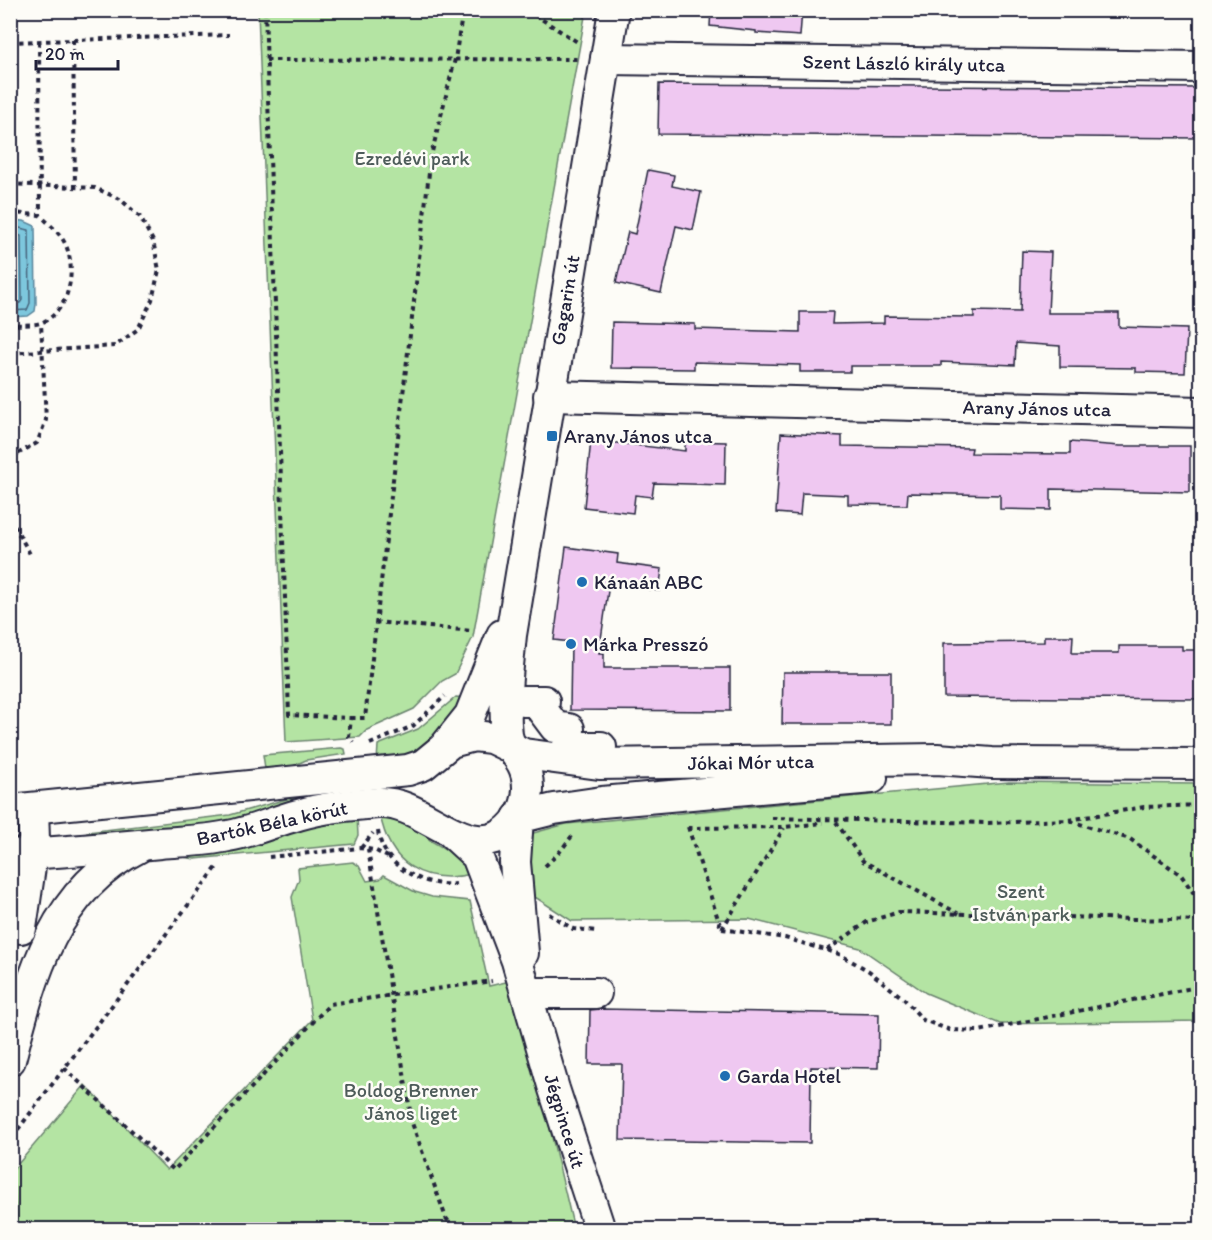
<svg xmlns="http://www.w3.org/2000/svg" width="1212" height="1240" font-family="Itim,sans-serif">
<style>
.green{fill:#b4e4a3;stroke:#6b836f;stroke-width:1.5}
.water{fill:#7dc7dd;stroke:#59859c;stroke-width:1.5}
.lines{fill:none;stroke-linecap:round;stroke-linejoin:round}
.shore{stroke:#46647c;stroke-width:1.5}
.building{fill:#efc8f1;stroke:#22223b;stroke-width:1.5}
.minor-casing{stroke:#22223b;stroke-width:34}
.path{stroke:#22223b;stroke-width:4;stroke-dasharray:4.5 4.5;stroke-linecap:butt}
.minor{stroke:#fdfcf7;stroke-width:30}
.poi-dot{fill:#1f6fb2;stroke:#fdfcf7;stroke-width:2}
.labels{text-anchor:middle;stroke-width:5;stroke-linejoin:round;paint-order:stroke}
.street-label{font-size:20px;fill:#22223b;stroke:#fdfcf7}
.park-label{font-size:20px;fill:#4e5c5a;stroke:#fdfcf7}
.poi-label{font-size:20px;fill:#22223b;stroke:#fdfcf7;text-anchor:start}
</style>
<rect width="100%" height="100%" fill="#fdfcf7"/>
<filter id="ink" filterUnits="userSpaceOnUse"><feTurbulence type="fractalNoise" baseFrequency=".0167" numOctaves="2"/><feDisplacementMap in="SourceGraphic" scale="12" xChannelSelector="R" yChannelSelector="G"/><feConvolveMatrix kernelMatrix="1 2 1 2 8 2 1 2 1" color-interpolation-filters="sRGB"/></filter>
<g filter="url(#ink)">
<!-- green -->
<g class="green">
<polygon points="258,11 586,11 473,637 455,674 442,681 414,709 367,730 360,737 286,742"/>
<polygon points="456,697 466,698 460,711 416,756 377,762 378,745 418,729"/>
<polygon points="341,748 345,749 346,754 306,760 293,766 265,768 263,755"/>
<polygon points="1009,782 1201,784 1201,1021 1000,1024 926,993 860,948 749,919 572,921 521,888 519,837 566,824"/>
<polygon points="354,790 221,824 91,836 87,832 230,815 304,794"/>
<path d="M380,814L413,824L431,841L461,858L472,874C423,885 389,864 380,814Z"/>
<polygon points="357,817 358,835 354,844 195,859 183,857 221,853 309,825"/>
<polygon points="353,862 359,866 367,881 380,879 384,875 415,892 432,897 470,901 489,986 506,982 498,949 541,1091 574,1229 18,1229 12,1171 85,1085 167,1170 312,1020 292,897 299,879 298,868"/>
</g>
<!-- water -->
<polygon class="water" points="10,220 24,221 35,226 36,304 35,311 28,316 11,317"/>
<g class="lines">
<!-- shore -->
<g class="shore">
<polyline points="10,226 29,230 30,303 27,310 10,311"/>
<polyline points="10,233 21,236 22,300 20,303 10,303"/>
</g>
</g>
<!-- building -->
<g class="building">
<polygon points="711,10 802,10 800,36 756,33 756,31 710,26"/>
<polygon points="659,84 1202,88 1202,138 658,134"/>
<polygon points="648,170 674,175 672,186 701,192 693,230 676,226 661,293 616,283 628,232 635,234"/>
<polygon points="1022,251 1051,252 1048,313 1119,313 1119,327 1187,329 1185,373 1136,372 1136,368 1060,367 1060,346 1016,343 1015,365 941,362 941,366 850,366 850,372 800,372 800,365 694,362 694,369 611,368 612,322 695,324 695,329 800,332 800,312 833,312 832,324 884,323 884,316 974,317 974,311 1020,312"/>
<polygon points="781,433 842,436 842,446 972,448 971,453 1070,454 1070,442 1120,446 1190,446 1190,492 1051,489 1051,510 1000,509 1000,495 908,493 907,505 848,504 848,495 802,493 800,515 776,513"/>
<polygon points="591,440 685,451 685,441 726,442 725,485 654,483 652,497 635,495 633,513 584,507"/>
<polygon points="566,547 618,554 617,563 662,569 659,591 609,584 599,653 604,653 604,668 730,668 730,711 570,710 571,642 554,640"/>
<polygon points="1044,636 1073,636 1072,653 1119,653 1119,646 1182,646 1182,650 1202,650 1202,699 944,697 944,643 1044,642"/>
<polygon points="783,672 891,672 891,724 782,724"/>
<polygon points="601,1009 879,1014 878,1068 811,1067 810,1143 620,1140 622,1064 589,1064 590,1010"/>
</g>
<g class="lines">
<defs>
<g id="minor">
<polyline points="606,59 1202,67"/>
<polyline points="549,396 1202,412"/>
<polyline points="523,701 544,701 543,711 555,727 569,729 568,747 601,747"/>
<polyline points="446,745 470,715 502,635"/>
<polyline points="10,810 408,770 423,765 451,742 474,736 491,738 524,754 599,764 937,759 992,763 1202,764"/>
<polyline points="518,818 554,809 602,802 872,778"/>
<polyline points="518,818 515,862 523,953"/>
<polyline points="453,834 477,856 517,961 554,1089 600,1230"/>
<path d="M10,855C60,852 111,848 160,843C183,841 206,841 228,836C252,832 275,821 298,815C324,807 352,805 379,803C427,800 476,876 518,819C530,803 531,780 522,763C516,753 509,747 507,735C503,703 508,668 511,635L614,10"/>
<polyline points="21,928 34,840 33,808"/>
<polyline points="529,993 596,993"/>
<path d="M10,1060C32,974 54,890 139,847"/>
</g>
</defs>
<!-- minor casing -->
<use href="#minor" class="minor-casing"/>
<!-- path -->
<g class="path">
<polyline points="265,10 289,715 351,718 349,737 353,742"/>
<polyline points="527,10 579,43"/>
<polyline points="73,40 75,187"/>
<polyline points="10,42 229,35"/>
<polyline points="39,42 40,215"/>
<polyline points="266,60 577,59"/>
<polyline points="10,184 95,188 120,199 140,217 153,241 159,270 152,300 138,329 115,346 10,353"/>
<path d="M10,213L40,215C50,225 62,234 67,248C76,273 69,310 43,322C35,326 20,324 10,325"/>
<polyline points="10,458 37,443 46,420 41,323"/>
<polyline points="10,518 30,554"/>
<polyline points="375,622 473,631"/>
<polyline points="351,718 365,718 431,156 455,59 463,10"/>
<polyline points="370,744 413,726 445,696"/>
<polyline points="772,818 988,823 1069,820 1144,807 1202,805"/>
<polyline points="1070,821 1130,839 1181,875 1202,905"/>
<polyline points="836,822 863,861 959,914"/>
<polyline points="688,827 721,928"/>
<polyline points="688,828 785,827 823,823"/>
<path d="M378,831C383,867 423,887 456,884"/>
<polyline points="361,848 373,833"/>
<polyline points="368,849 412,1123 446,1218 455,1230"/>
<polyline points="269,857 360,848 374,850 388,857"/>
<polyline points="545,866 558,854 572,836"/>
<polyline points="549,914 573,929 598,931"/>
<polyline points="722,929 785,938 839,954 869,971 904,999 923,1020 950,1030 979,1031 1202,986"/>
<polyline points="722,929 784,828"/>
<polyline points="827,950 867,922 899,912 1202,921"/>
<polyline points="64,1068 174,1170 330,1004 492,981"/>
<polyline points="10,1132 16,1132 217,867"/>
</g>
<!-- minor -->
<use href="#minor" class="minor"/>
</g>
</g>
<!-- markers -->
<g class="poi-dot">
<rect x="546" y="430" width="12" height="12" rx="3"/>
<circle cx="582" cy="582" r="6"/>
<circle cx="571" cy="644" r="6"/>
<circle cx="725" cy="1076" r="6"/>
</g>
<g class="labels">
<!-- street labels -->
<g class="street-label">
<text transform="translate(904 63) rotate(1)" y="7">Szent László király utca</text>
<text transform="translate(565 300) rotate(-80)" y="7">Gagarin út</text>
<text transform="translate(1037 408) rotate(1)" y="7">Arany János utca</text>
<text transform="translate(751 762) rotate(-1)" y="7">Jókai Mór utca</text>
<text transform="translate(272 823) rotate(-12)" y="7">Bartók Béla körút</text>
<text transform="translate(565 1121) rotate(73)" y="7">Jégpince út</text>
</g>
<!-- park labels -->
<g class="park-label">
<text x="412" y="165">Ezredévi park</text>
<text x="1021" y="898">Szent<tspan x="1021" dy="23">István park</tspan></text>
<text x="411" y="1097">Boldog Brenner<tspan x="411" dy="23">János liget</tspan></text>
</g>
<!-- poi labels -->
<g class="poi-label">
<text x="564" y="443">Arany János utca</text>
<text x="594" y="589">Kánaán ABC</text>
<text x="583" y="651">Márka Presszó</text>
<text x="737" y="1083">Garda Hotel</text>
</g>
</g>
<!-- margin -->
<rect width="1212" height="1240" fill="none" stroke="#fdfcf7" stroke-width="36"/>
<rect x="18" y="18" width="1176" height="1204" fill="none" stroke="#22223b" stroke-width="2" filter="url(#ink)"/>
<!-- scale -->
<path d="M36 60v9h82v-9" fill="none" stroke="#22223b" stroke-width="3"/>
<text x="45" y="60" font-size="18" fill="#22223b" stroke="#fdfcf7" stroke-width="4.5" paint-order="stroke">20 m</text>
</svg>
